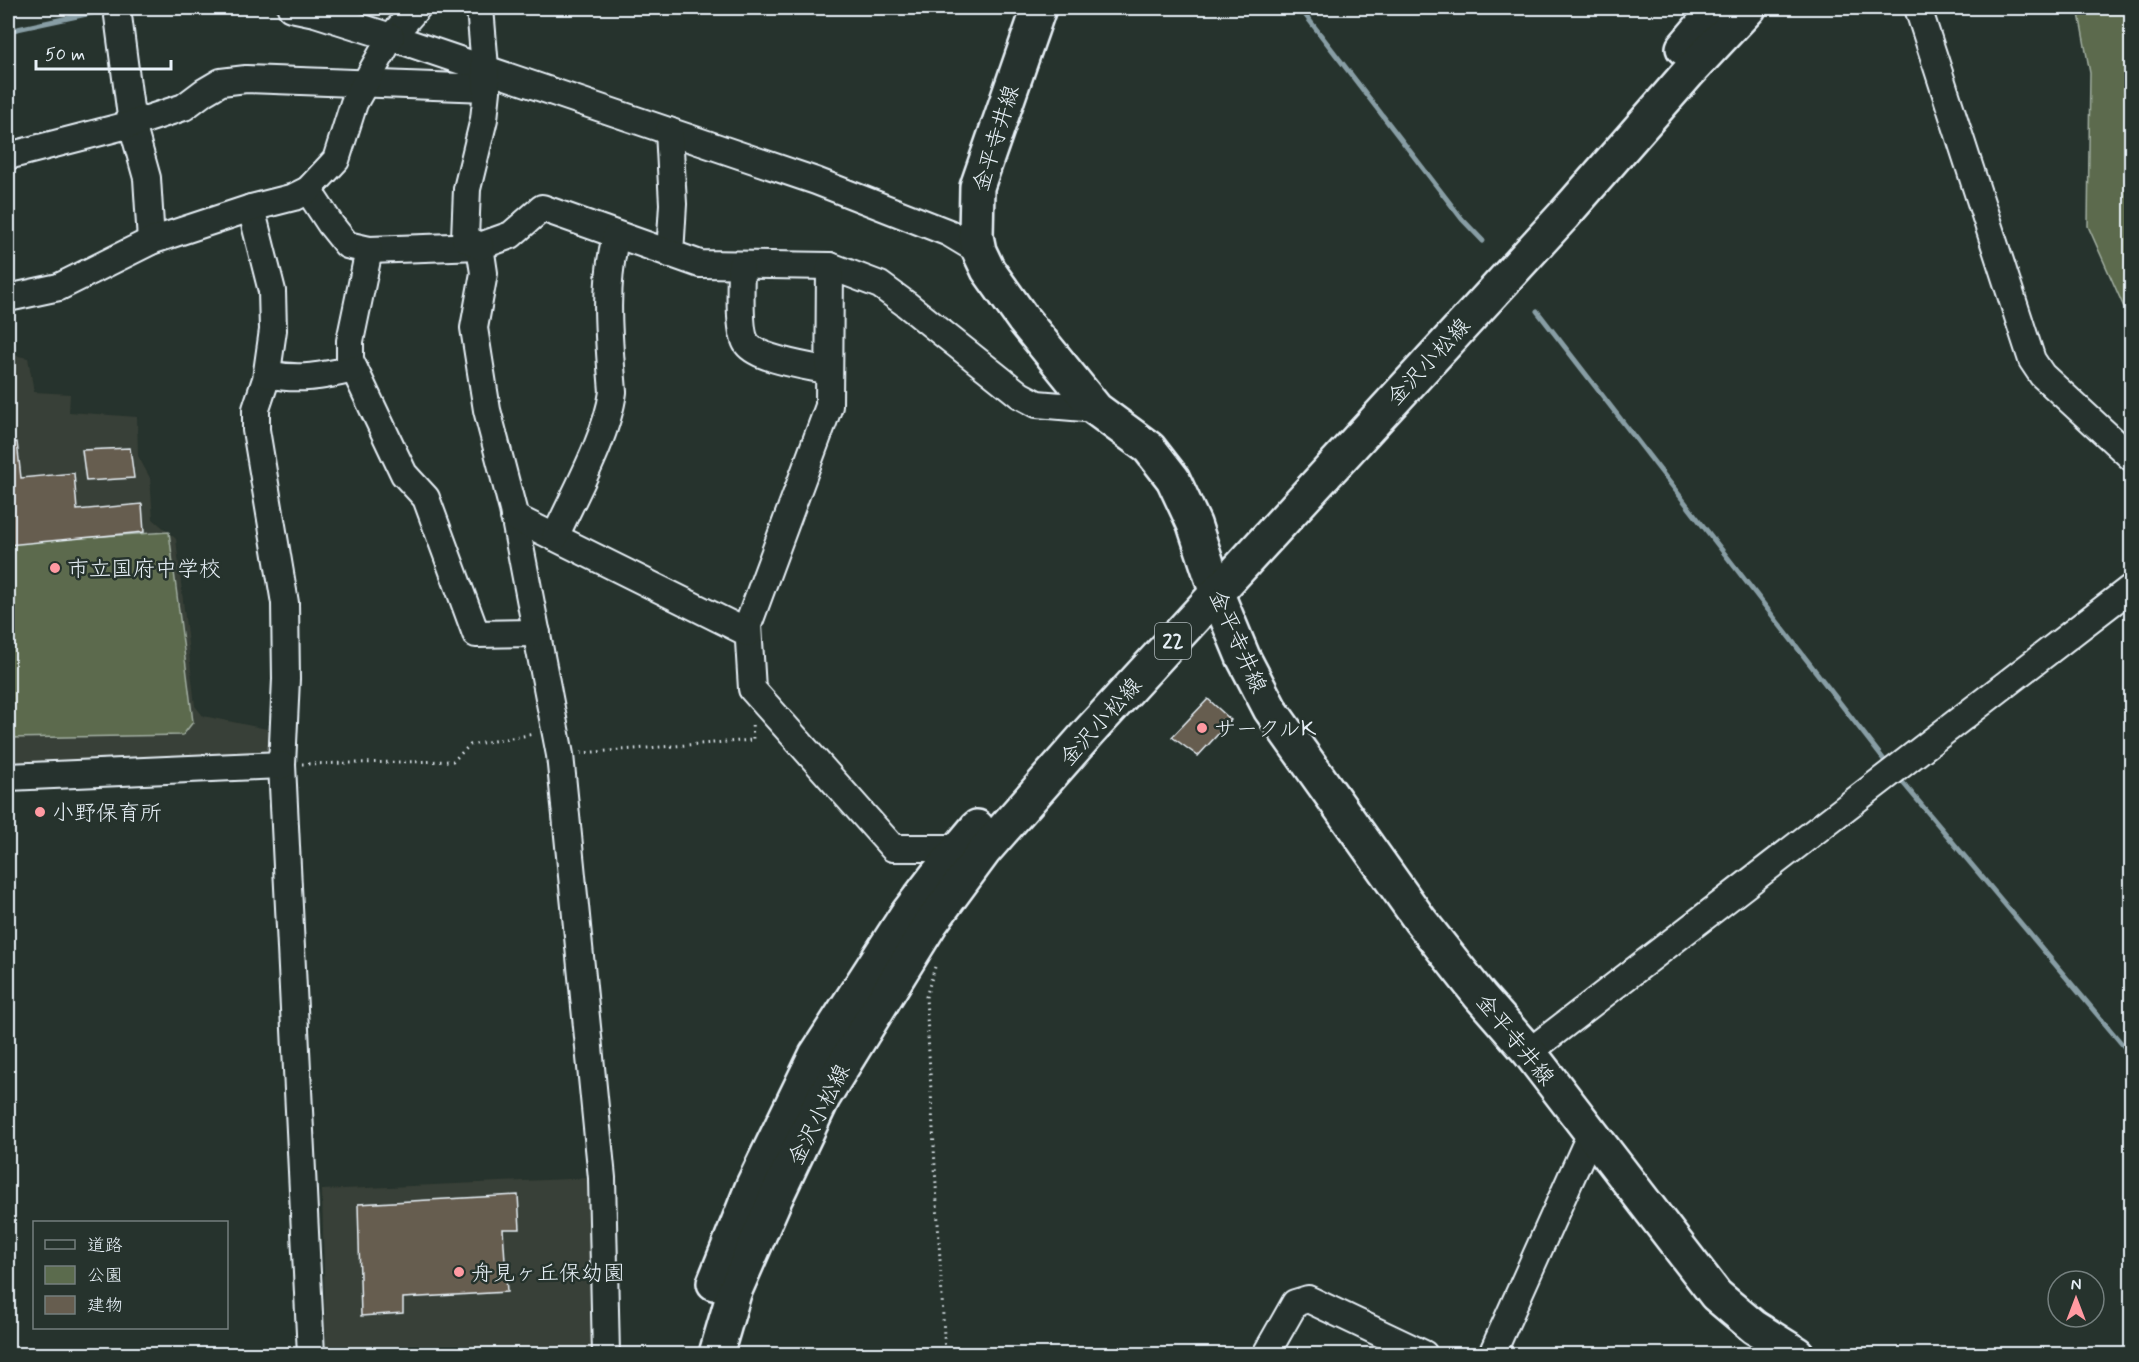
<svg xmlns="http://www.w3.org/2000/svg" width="2139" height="1362" font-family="Mynerve,'Klee One',sans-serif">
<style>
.built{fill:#394037}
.green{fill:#5b6b4d;stroke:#a2aea2;stroke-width:1.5}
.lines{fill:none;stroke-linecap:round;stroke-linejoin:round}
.stream{stroke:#889ea5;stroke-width:5}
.building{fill:#665d4f;stroke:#e8f1f8;stroke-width:1.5}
.minor-casing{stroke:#e8f1f8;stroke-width:30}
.major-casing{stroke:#e8f1f8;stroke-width:38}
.path{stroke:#e8f1f8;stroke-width:3;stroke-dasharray:1.5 4.5;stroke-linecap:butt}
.minor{stroke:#26332d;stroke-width:26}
.major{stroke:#26332d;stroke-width:33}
.poi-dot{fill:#ff9aa2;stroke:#26332d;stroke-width:2}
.labels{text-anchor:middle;stroke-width:5;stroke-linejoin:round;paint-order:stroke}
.shield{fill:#26332d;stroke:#aeb8bb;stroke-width:1.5}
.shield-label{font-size:21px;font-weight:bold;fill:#e8f1f8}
.street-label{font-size:22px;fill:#e8f1f8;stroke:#26332d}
.poi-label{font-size:22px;fill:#e8f1f8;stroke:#26332d;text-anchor:start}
</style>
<rect width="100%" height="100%" fill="#26332d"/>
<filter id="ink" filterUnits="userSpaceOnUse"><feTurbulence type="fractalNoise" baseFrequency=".0167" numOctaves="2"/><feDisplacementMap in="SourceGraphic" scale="12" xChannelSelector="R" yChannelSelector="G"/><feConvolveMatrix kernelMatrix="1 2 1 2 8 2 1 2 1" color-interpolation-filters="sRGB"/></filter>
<g filter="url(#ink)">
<!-- built -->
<g class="built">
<polygon points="8,354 28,358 34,392 70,394 69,412 137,417 138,456 150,478 153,519 176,539 195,706 203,716 277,731 276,760 8,774"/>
<polygon points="591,1178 598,1354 326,1354 322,1190"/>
</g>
<!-- green -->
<g class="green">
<polygon points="2078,8 2131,8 2131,323 2088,226 2090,73"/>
<polygon points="169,532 193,722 183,735 8,738 8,542"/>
</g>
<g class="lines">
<!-- stream -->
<g class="stream">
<polyline points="1300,8 1462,219 1483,241"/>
<polyline points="8,31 110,9"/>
<polyline points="1537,311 1888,765"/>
<polyline points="1899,778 2132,1056"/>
</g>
</g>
<!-- building -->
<g class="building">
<polygon points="17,442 21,478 74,473 77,510 142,504 144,532 8,545 8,443"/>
<polygon points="130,448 134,478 86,481 82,450"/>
<polygon points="1208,699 1231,720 1198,756 1172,737"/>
<polygon points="518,1195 520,1229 503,1229 507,1292 403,1298 403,1313 361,1316 358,1204"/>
</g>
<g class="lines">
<defs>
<g id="minor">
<polyline points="117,8 132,124 147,178 151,241"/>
<polyline points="417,8 391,37 816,181 949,233 979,251"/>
<polyline points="1918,8 2032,360 2042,375 2132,458"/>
<polyline points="669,131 673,204 670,254"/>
<polyline points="8,156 132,124 184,107 204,92 221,82 246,79 487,88"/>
<polyline points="308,190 331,225 347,245 369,250 480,246 511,235 542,208 700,264 830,266 880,285 906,304 1020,395 1037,404 1096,409"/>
<polyline points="251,208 272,291 273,330 266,379 256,409 256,430 285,603 286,679 282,765 311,1354"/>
<polyline points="480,246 484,273 474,328 487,410 513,510 560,755 602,1178 606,1354"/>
<polyline points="480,246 465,238 467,189 484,119 487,91 480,8"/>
<polyline points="369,250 350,341 350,360 404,474 426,498 476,634 537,633"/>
<path d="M741,266C741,282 738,332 747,344C759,360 809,366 829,371"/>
<polyline points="830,266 829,406 748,625 752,689 893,848 960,848"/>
<polyline points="8,298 59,287 151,241 251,208 294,197 308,190 336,160 354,103 391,37 315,13 291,8"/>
<path d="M267,374C299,381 323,376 354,369"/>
<polyline points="514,517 748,633"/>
<path d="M555,537C574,495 607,437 613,392C609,340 603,287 616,236"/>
<polyline points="8,777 282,765"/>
<polyline points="1529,1052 2132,587"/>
<polyline points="1266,1354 1295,1303 1308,1299 1424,1354"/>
<polyline points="1492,1354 1591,1133"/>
</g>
<g id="major">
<polyline points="1039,8 977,187 976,236 979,251 988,270 1023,319 1096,409 1149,448 1173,479 1194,524 1217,594 1243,657 1270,709 1420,920 1480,996 1529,1052 1716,1295 1754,1327 1797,1354"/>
<polyline points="1683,48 1717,8"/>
<polyline points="714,1283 753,1185 816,1055 907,914 936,876 977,827"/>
<polyline points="716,1354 734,1293 776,1197 823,1098 931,923 985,850 1089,732 1564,215 1689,72 1749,8"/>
</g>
</defs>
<!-- minor casing -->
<use href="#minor" class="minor-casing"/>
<!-- major casing -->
<use href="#major" class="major-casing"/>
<!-- path -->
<g class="path">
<polyline points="581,753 753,740 752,721"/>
<polyline points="302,764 453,761 470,745 534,734"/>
<polyline points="935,967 926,997 945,1354"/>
</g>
<!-- minor -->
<use href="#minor" class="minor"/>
<!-- major -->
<use href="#major" class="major"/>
</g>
</g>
<!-- markers -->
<g class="poi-dot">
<circle cx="55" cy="568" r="6"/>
<circle cx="1202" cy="728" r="6"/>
<circle cx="40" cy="812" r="6"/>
<circle cx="459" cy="1272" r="6"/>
</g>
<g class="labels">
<!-- shield labels -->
<rect class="shield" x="1155" y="623" width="36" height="36" rx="4.5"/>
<g class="shield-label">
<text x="1173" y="648">22</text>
</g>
<!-- street labels -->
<g class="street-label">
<text transform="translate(995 138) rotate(-73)" y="8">金平寺井線</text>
<text transform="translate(1428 361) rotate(-47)" y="8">金沢小松線</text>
<text transform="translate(1239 641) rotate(66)" y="8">金平寺井線</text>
<text transform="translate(1100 721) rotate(-48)" y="8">金沢小松線</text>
<text transform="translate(1516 1039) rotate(51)" y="8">金平寺井線</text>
<text transform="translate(818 1114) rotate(-63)" y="8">金沢小松線</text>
</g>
<!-- poi labels -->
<g class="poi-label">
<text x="67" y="576">市立国府中学校</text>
<text x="1214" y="736">サークルK</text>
<text x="52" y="820">小野保育所</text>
<text x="471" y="1280">舟見ヶ丘保幼園</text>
</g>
</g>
<!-- margin -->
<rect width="2139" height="1362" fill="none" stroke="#26332d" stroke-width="30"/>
<rect x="15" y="15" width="2109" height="1332" fill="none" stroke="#e8f1f8" stroke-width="2" filter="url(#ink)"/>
<!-- legend -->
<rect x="33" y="1221" width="195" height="108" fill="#26332d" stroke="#747f7e" stroke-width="1.5"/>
<rect x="45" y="1240" width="30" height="9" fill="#26332d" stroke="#747f7e" stroke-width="1.5"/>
<text x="87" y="1251" font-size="18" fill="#e8f1f8">道路</text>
<rect x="45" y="1266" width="30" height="18" fill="#5b6b4d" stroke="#747f7e" stroke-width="1.5"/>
<text x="87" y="1281" font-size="18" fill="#e8f1f8">公園</text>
<rect x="45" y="1296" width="30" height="18" fill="#665d4f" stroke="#747f7e" stroke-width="1.5"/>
<text x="87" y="1311" font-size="18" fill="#e8f1f8">建物</text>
<!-- north arrow -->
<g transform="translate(2076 1299)"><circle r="28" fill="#26332d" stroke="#747f7e" stroke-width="1.5"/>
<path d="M0-4.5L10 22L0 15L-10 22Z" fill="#ff9aa2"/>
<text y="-9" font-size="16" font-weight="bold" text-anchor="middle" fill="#e8f1f8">N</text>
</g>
<!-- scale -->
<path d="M36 60v9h135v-9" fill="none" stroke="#e8f1f8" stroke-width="3"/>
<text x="45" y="60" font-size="18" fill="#e8f1f8" stroke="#26332d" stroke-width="4.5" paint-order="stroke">50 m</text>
</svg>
